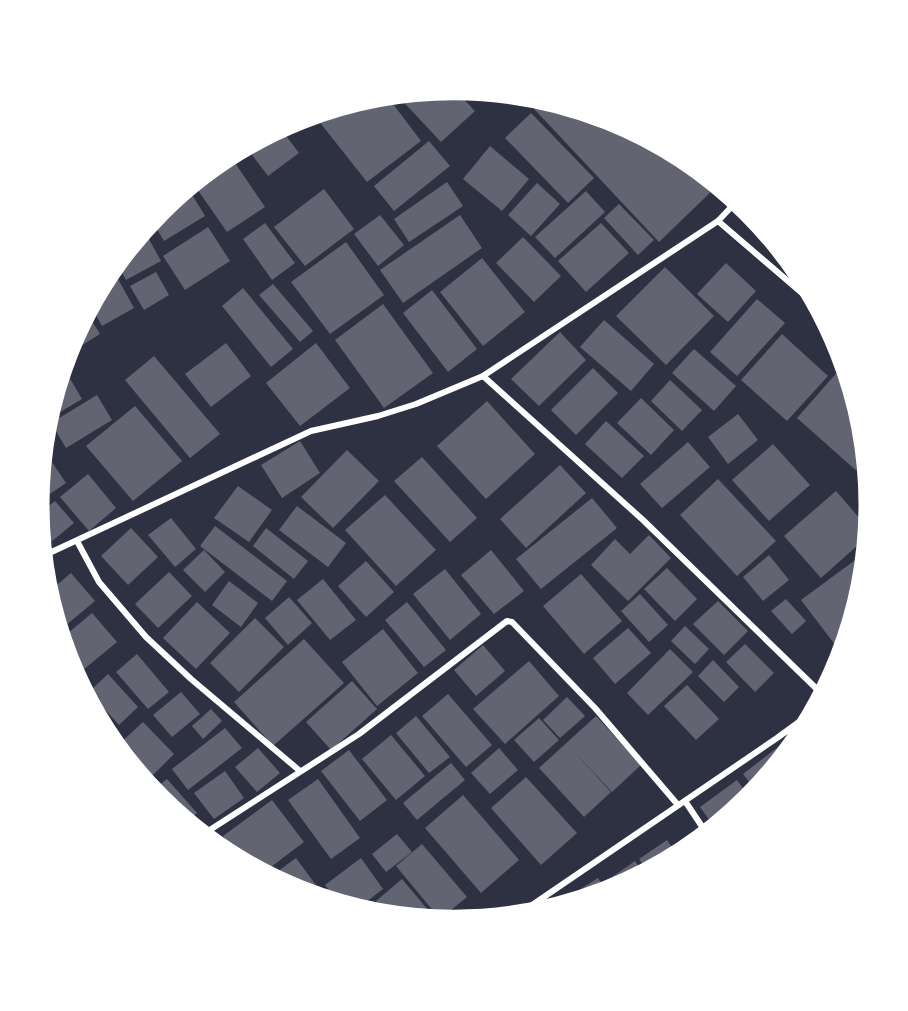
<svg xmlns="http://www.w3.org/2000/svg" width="908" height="1011" font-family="'Fira Sans',sans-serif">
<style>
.building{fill:#626471}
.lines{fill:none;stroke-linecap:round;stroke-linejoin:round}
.minor{stroke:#fff;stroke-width:6}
.rim{fill:none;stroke:#fff;stroke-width:3}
</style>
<rect width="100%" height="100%" fill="#2d3142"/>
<!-- building -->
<g class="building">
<polygon points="454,89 475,111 441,142 397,95"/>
<polygon points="461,90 468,90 476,91 469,98"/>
<polygon points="387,96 421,141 367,182 314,115 373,97"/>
<polygon points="522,96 536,97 614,121 686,159 697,169 715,188 659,242"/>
<polygon points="531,113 594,178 568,203 505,138"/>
<polygon points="280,128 299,153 268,176 246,147"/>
<polygon points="429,141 450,166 394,211 374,186"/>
<polygon points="490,146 529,179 502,211 463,179"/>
<polygon points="233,160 265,207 227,232 195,186"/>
<polygon points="447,182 463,206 409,242 394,219"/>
<polygon points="537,183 560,204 531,236 508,215"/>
<polygon points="188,188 205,216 164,241 152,221 160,211"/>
<polygon points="324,189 354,229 305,266 274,227"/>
<polygon points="586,191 605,212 555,258 535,237"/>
<polygon points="619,204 654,240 638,255 604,218"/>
<polygon points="751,213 772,240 768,244 743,221"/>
<polygon points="380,215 404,245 378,266 354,234"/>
<polygon points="460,215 482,248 403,303 380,270"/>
<polygon points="265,223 295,263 272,280 243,239"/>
<polygon points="601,223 629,253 586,292 558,261"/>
<polygon points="208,227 230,261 185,290 163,256"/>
<polygon points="144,230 161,261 126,280 117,263"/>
<polygon points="523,237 561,276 534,302 496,263"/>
<polygon points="346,242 384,295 330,334 291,282"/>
<polygon points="775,243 800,274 804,282 769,249"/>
<polygon points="482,258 525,312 483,346 440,292"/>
<polygon points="726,263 756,291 728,322 697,294"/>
<polygon points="665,267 714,316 666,365 616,316"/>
<polygon points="112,268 134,308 102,326 91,306 108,274"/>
<polygon points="156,272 169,295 144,310 130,286"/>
<polygon points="273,284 313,331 300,342 259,295"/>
<polygon points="243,288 293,349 271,367 222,306"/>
<polygon points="432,290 477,349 448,372 403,313"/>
<polygon points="757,299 785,323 737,376 710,352"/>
<polygon points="383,304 433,373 384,408 335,340"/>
<polygon points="87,313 100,334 76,349 72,341"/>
<polygon points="604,320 654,364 631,391 580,347"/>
<polygon points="560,332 586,360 539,406 511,379"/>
<polygon points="782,334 828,376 787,421 741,380"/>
<polygon points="226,343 251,376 211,407 185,374"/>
<polygon points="316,343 350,388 300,426 266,383"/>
<polygon points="694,349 736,386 714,411 672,373"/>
<polygon points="154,356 220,434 190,458 125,380"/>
<polygon points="593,368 618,393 576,435 551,410"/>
<polygon points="840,369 848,375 863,425 868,481 797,418"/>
<polygon points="68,375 82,399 47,420 59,380"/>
<polygon points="670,380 702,410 682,431 651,401"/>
<polygon points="97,395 112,420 66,448 51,423"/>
<polygon points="641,398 674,430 651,455 617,423"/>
<polygon points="487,401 535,454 486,499 437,446"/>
<polygon points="135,406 182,461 133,501 86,446"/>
<polygon points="738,414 758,440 728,464 708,437"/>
<polygon points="606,421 644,456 622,478 585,444"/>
<polygon points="300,441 320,473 282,498 261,465"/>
<polygon points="688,442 710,467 662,508 640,484"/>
<polygon points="773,444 810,485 769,521 732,480"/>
<polygon points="43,449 66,483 38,502"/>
<polygon points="347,450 379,481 333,528 301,497"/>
<polygon points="422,457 477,518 450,542 394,481"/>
<polygon points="560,465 586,493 526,548 500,519"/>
<polygon points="88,474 116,508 89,531 60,497"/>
<polygon points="718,479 776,541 737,576 680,515"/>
<polygon points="238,486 272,510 249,542 214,518"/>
<polygon points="836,491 868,528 867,537 821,578 784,536"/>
<polygon points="385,495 436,550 396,586 345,530"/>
<polygon points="592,498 617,528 541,589 516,559"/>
<polygon points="55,501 74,523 51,542 40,529 38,514"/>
<polygon points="297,506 346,543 328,567 279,530"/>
<polygon points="171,518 196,549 175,567 148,535"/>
<polygon points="215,526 287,581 272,601 200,546"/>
<polygon points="131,528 158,557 128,585 101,556"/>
<polygon points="266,528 308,561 294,579 253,546"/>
<polygon points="649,535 671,558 628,601 591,565 615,539 630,554"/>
<polygon points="204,550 225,572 205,592 183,570"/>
<polygon points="491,550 524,591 494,614 461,575"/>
<polygon points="866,552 862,587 844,647 839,650 801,600"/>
<polygon points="769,555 789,580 763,601 743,577"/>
<polygon points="366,561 394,592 366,617 338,586"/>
<polygon points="667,568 697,599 675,621 644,589"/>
<polygon points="445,569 481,614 450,640 413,594"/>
<polygon points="169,572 192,596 158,628 135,604"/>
<polygon points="71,573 95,601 59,631 47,593"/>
<polygon points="581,574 622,621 584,654 543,606"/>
<polygon points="323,579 356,620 330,640 297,600"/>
<polygon points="229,581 258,603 241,627 212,605"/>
<polygon points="640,594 668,625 649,642 621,611"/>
<polygon points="289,597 312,623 288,645 265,618"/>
<polygon points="786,599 806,621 792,634 771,611"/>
<polygon points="718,601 748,631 724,655 693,624"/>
<polygon points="197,602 230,633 196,669 163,638"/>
<polygon points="407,602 446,650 424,667 385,620"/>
<polygon points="92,613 117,642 77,675 69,665 61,639"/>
<polygon points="255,618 284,647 239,692 210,663"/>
<polygon points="685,626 709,649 695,664 671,641"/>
<polygon points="628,628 651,653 615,684 593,658"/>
<polygon points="383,629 418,673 377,706 342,662"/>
<polygon points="304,639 344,683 273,746 234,702"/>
<polygon points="745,644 774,673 755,692 726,662"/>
<polygon points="483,645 505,671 476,696 454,670"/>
<polygon points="670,649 693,672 648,715 627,693"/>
<polygon points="137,654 169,692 148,709 116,672"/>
<polygon points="713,660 739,687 724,702 698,676"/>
<polygon points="529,661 559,696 505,744 473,709"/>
<polygon points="108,674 138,707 119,725 89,692"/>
<polygon points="352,681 377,709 331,750 306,722"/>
<polygon points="687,685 719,719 696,740 664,706"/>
<polygon points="181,692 200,714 172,737 153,715"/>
<polygon points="448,694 492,745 466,767 422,716"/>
<polygon points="567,697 585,716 560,738 543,720"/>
<polygon points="92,707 117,730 109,739 108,737"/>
<polygon points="211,709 222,721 203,739 192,726"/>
<polygon points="416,716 450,757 429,773 396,733"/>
<polygon points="596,716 641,765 612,792 571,748 611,792 584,817 539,768"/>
<polygon points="539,718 559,740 534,762 514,740"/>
<polygon points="143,722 174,754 145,783 116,747"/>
<polygon points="225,728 242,748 188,790 172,769"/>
<polygon points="391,735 425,776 396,800 362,759"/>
<polygon points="791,737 795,743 756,791 743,774"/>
<polygon points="258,748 280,773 257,792 235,767"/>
<polygon points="499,748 518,770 490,794 471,773"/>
<polygon points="349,750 387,800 360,821 321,771"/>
<polygon points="451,763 465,780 417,820 403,803"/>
<polygon points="225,771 244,798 214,819 194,793"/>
<polygon points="526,777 577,833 541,865 491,808"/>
<polygon points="167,779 197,813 187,822 159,800 152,791"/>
<polygon points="318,779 360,838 331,859 288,800"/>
<polygon points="737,780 750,798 715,828 700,807"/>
<polygon points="463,795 519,860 481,893 425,828"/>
<polygon points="272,800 304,842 263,873 243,863 223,836"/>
<polygon points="397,834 412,852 386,872 372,854"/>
<polygon points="217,836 231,856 222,852 209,841"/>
<polygon points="667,840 678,856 648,872 639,859"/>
<polygon points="422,844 467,897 440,919 396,866"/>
<polygon points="296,858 318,888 309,895 294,890 270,877"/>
<polygon points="361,858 383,889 357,909 339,904 325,885"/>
<polygon points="635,861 644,874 612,891 605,882"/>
<polygon points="598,878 607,892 578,901 573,894"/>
<polygon points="402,879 433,916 428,919 389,916 376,901"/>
</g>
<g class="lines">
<!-- minor -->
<g class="minor">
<polyline points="718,221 817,306"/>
<polyline points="483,376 643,520 823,695"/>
<polyline points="77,541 99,582 146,637 191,679 300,771"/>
<polyline points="43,556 311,431 378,416 416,404 483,376 718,221 737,201"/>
<polyline points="685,801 707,834"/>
<polyline points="202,835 359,734 507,621 512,622 595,708 678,805"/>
<polyline points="516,916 777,738 814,711"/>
</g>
</g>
<!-- crop -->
<path d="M0 0H908V1011H0ZM48 505a406 406 0 1 1 812 0a406 406 0 1 1-812 0Z" fill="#fff" fill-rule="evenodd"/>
<path class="rim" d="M48 505a406 406 0 1 1 812 0a406 406 0 1 1-812 0Z"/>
</svg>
